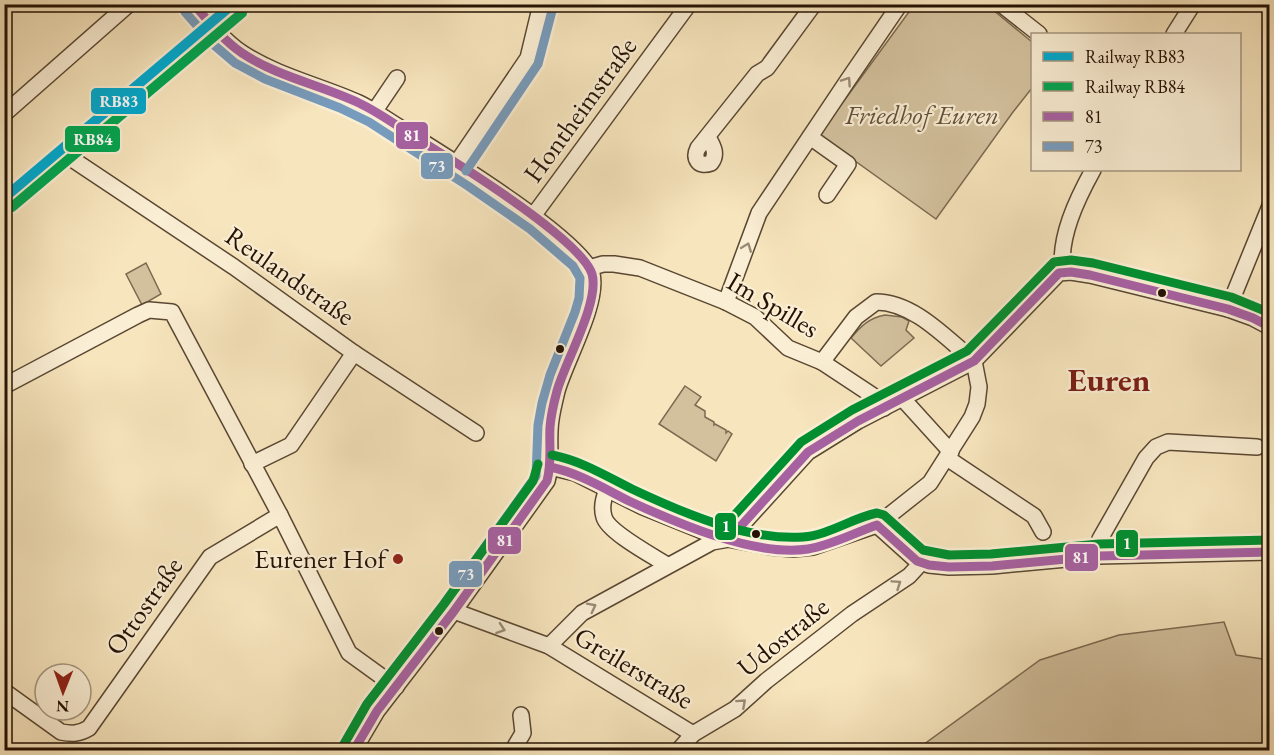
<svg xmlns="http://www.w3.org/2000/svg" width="1274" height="755" font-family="'EB Garamond',serif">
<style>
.green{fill:#d3c19e;stroke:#7c6a51;stroke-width:1.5}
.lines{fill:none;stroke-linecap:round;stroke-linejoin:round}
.minor-casing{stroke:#5a4732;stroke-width:18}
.minor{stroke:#faeed4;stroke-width:15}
.bus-1-casing{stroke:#faeed4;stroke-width:14}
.bus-2-casing{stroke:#faeed4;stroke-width:14}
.bus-3-casing{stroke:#faeed4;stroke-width:14}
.bus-1{stroke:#a661a1;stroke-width:9}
.bus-2{stroke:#779bbc;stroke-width:9}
.bus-3{stroke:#008f30;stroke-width:9}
.rail-1-casing{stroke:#faeed4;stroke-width:15}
.rail-2-casing{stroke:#faeed4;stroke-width:15}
.rail-1{stroke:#00a9ce;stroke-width:10}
.rail-2{stroke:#00a651;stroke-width:10}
.oneway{stroke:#9a8b76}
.bus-dot{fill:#251204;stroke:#faeed4;stroke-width:2}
.poi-dot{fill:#8f2418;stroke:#faeed4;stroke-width:2}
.labels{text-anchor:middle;stroke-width:4.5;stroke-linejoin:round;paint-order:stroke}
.street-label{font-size:27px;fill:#251204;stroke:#faeed4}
.park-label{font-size:27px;font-style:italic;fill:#624f3a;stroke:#faeed4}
.poi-label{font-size:27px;fill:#251204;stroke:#faeed4;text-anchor:end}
.district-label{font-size:33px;font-weight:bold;fill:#7a1f14;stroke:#faeed4}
.line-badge{stroke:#faeed4;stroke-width:2}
.badge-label{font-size:16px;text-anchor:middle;font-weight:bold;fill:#fff}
</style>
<rect width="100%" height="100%" fill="#f7e5bd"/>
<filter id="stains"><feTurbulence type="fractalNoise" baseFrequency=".00333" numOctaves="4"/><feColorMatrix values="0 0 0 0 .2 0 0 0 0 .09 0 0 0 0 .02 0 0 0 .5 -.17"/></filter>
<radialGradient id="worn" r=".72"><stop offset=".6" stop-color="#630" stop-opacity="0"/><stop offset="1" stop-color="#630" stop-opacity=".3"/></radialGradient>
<!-- green -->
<g class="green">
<polygon points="914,5 987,5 1032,42 1032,88 1013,112 936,219 819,135"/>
<polygon points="146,263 161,294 142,305 126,274"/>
<path d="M885,315L902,317L909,321L906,330L914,338L881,366L851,338C861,326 869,318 885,315Z"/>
<polygon points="685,386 701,397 695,405 705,411 705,417 714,422 714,425 715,424 726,430 726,433 728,431 732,434 716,461 659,424"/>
<polygon points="1224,622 1236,655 1269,660 1269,750 916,750 1040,660 1119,635"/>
</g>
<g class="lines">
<defs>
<g id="minor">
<path d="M194,4C209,22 223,40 242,53C277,76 321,86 359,103C374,110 388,121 402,129C437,151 583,240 592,274C599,303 565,362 557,391C554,404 550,418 550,431C549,448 552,465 547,481L454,611L377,711L354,750"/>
<polyline points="1001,4 1039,34"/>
<polyline points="1174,34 1193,4"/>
<polyline points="374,112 397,78"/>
<polyline points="4,114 129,4"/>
<path d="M708,137C713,146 718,154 711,163C698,168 693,158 698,148L757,74L767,68L814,4"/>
<polyline points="810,137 848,164 827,195"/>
<polyline points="75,161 234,267 354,353 476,433"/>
<polyline points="456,164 528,58 541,4"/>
<polyline points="533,216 689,4"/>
<polyline points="589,268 603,264 614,264 640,268 726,302 755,317 788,348 822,362 878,399 884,408"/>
<path d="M1063,272C1058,238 1077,199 1093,170"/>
<polyline points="726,302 759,213 848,80 900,4"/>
<polyline points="1228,309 1270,206"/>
<polyline points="4,386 138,315 149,310 172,312 280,515 349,653 396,687"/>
<polyline points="903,399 951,452"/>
<polyline points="947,458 1034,516 1043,532"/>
<polyline points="252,464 291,445 354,353"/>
<path d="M550,467L575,473L643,507L717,537L771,547L793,549L813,547L877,525L930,483L972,417L977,404L979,387L974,361C947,339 914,302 876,302L856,317L822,362"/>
<path d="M607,490C603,499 601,507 604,517C608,532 653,556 667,565"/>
<polyline points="877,525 917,561 929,565 949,567 992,566 1099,556 1270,552"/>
<polyline points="1099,556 1100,539 1146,458 1156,447 1168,442 1257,447"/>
<polyline points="454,611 549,646 693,734"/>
<polyline points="549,646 582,613 712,542 729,539 808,452 858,421 974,361 1059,273 1071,272 1090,275 1228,309 1253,318 1270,327"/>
<path d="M4,691L61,732C72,734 79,734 89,728L210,557L280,515"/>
<polyline points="513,750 523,733 521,715"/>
<polyline points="679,750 693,734 735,709 766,681 852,614 909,576 921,563"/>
</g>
</defs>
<!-- minor casing -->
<use href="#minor" class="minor-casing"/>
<!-- minor -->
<use href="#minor" class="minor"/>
<defs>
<g id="bus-1">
<path d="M194,4C209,22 223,40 242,53C278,77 321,85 359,103C378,112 396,125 413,136C449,158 581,239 592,274C600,302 565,362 557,391C554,402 551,415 550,427C549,445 552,463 547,481L454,611L377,711L354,750"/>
<path d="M550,467C579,473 603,488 629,501C677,523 755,557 808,549C832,545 854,533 877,525L917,561L929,565L949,567L992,566L1099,556L1270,552"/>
<polyline points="729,539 808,452 858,421 974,361 1059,273 1071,272 1090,275 1228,309 1253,318 1270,327"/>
</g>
<g id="bus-2">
<polyline points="185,12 214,45 235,63 265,79 340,108 369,122 468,186 530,229 573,266 580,278 579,298 575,312 550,375 542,403 538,425 536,476 444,604 367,704 344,744"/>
<polyline points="466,171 538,64 553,7"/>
</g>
<g id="bus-3">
<path d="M552,455C582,461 606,476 632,489C681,512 747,541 803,537C829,535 852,518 877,513L884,515L923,550L949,555L991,554L1099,544L1270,540"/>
<polyline points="720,531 801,442 852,410 967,351 1054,262 1071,260 1093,263 1231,297 1270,313"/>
<polyline points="344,744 367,704 444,604 533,481 538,464"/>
</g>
</defs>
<!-- bus-1 casing -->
<use href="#bus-1" class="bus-1-casing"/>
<!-- bus-2 casing -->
<use href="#bus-2" class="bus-2-casing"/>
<!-- bus-3 casing -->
<use href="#bus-3" class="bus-3-casing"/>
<!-- bus-1 -->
<use href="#bus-1" class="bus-1"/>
<!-- bus-2 -->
<use href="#bus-2" class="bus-2"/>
<!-- bus-3 -->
<use href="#bus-3" class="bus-3"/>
<defs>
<polyline id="rail-1" points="4,198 233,4"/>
<polyline id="rail-2" points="12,207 242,13"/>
</defs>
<!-- rail-1 casing -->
<use href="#rail-1" class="rail-1-casing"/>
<!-- rail-2 casing -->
<use href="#rail-2" class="rail-2-casing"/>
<!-- rail-1 -->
<use href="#rail-1" class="rail-1"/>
<!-- rail-2 -->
<use href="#rail-2" class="rail-2"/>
</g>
<!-- one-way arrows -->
<defs><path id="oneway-chevron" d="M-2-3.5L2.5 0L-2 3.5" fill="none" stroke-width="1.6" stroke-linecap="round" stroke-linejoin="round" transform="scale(1.5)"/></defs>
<g class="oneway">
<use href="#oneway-chevron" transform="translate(847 81) rotate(-56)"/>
<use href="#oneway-chevron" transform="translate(747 247) rotate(-69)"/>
<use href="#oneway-chevron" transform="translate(897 584) rotate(-34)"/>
<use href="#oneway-chevron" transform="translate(592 607) rotate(-27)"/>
<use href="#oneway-chevron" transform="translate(501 629) rotate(19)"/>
<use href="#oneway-chevron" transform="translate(742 703) rotate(-42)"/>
</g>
<!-- markers -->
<g class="bus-dot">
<circle cx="1162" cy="293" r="5"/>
<circle cx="560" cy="349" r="5"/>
<circle cx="756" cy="534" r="5"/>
<circle cx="439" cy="631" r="5"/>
</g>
<circle class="poi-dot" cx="398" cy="559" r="6"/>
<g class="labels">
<!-- street labels -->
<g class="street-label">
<text transform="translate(580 110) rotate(-54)" y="9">Hontheimstraße</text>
<text transform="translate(290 276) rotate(35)" y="9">Reulandstraße</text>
<text transform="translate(773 305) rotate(31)" y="9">Im Spilles</text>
<text transform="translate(144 606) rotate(-55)" y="9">Ottostraße</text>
<text transform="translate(783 637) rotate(-39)" y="9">Udostraße</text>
<text transform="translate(634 668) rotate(31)" y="9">Greilerstraße</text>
</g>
<!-- park labels -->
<g class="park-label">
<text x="922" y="124">Friedhof Euren</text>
</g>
<!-- poi labels -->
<g class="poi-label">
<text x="386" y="568">Eurener Hof</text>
</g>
<!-- district labels -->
<g class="district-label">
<text x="1109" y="391">Euren</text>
</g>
</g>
<g class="line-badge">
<rect x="90" y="87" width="57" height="28" rx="6" fill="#00a9ce"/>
<rect x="395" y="121" width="34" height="29" rx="6" fill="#a661a1"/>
<rect x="64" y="125" width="57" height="28" rx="6" fill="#00a651"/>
<rect x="420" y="152" width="34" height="28" rx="6" fill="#779bbc"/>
<rect x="714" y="512" width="23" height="29" rx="6" fill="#008f30"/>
<rect x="487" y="526" width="35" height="29" rx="6" fill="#a661a1"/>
<rect x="1115" y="529" width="24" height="29" rx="6" fill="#008f30"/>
<rect x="1064" y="543" width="35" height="29" rx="6" fill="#a661a1"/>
<rect x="448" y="560" width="35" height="28" rx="6" fill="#779bbc"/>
</g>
<g class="badge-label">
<text x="119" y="107">RB83</text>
<text x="412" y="141">81</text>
<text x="93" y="145">RB84</text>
<text x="437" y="172">73</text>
<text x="726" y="532">1</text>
<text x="505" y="546">81</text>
<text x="1127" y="549">1</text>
<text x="1081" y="563">81</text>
<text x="466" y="580">73</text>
</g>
<!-- margin -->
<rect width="1274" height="755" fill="none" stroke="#f7e5bd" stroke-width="24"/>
<rect x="6" y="6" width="1262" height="743" fill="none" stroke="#251204" stroke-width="3"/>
<rect x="12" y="12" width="1250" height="731" fill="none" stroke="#251204" stroke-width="1.5"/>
<!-- legend -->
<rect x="1031" y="33" width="210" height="138" fill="#faeed4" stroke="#a59681" stroke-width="1.5"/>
<rect x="1043" y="52" width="30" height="9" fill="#00a9ce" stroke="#a59681" stroke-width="1.5"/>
<text x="1085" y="63" font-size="18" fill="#251204">Railway RB83</text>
<rect x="1043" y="82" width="30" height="9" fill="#00a651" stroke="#a59681" stroke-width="1.5"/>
<text x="1085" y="93" font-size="18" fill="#251204">Railway RB84</text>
<rect x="1043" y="112" width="30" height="9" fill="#a661a1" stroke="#a59681" stroke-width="1.5"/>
<text x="1085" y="123" font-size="18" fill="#251204">81</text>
<rect x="1043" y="142" width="30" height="9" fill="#779bbc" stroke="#a59681" stroke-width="1.5"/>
<text x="1085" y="153" font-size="18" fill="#251204">73</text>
<!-- north arrow -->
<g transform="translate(63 692) rotate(181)"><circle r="28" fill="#faeed4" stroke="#a59681" stroke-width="1.5"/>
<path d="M0-4.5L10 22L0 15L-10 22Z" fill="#8f2418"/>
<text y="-9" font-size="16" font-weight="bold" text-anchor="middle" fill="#251204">N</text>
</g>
<rect width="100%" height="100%" filter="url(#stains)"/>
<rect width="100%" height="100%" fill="url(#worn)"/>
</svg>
